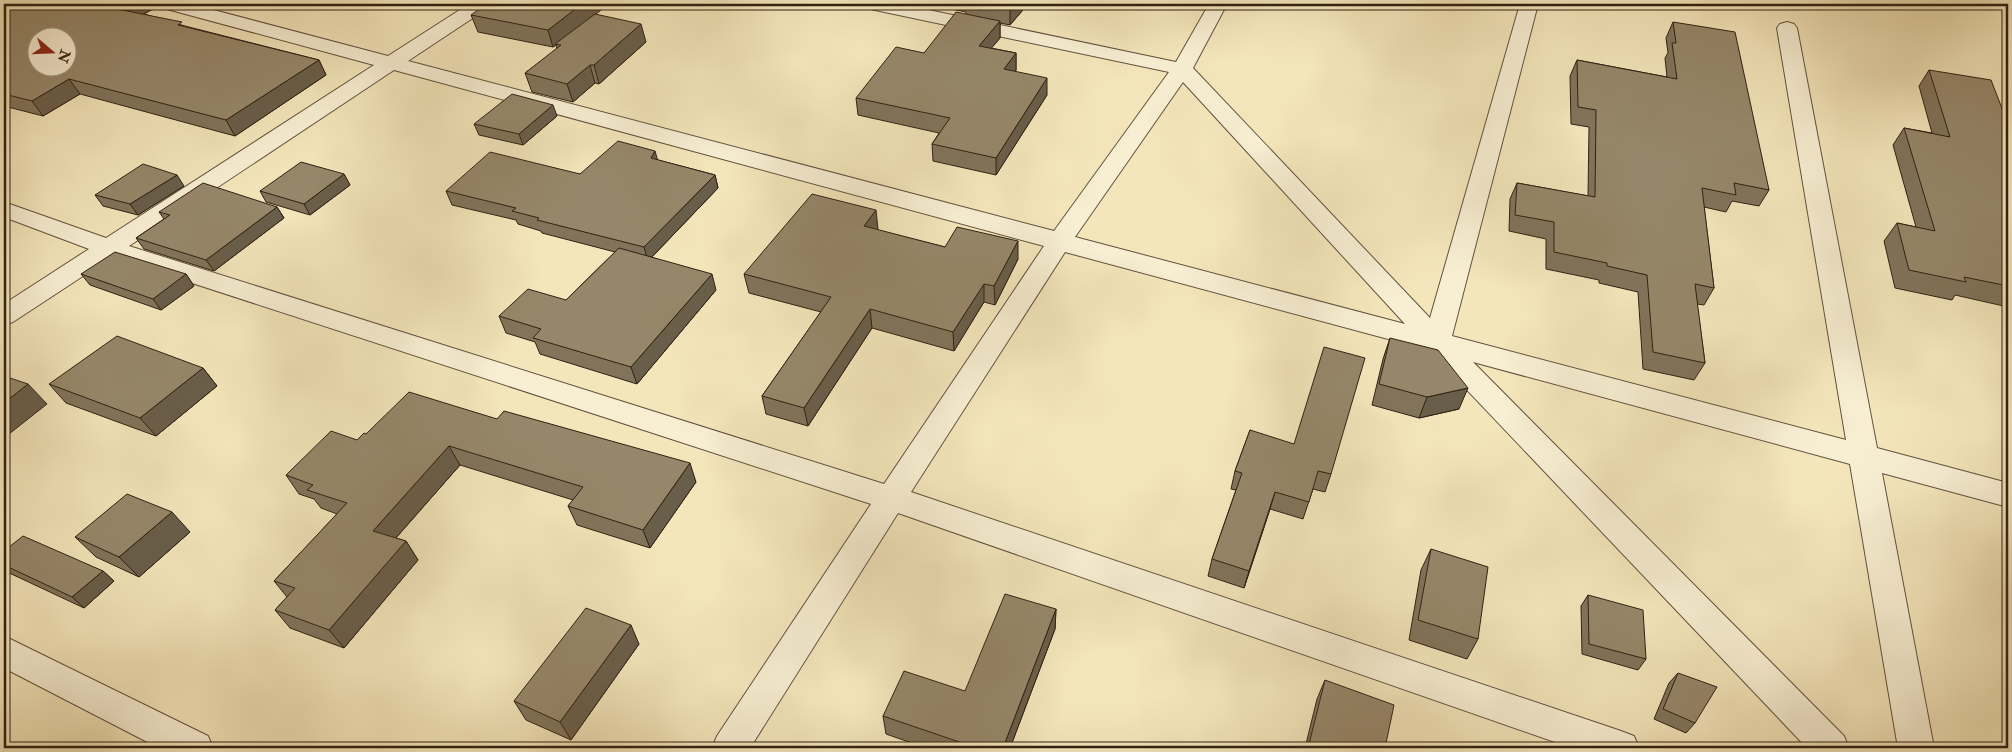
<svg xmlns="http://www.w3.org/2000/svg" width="2012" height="752" font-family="'IM FELL Double Pica',serif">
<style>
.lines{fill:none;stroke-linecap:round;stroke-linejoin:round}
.minor-casing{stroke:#61523d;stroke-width:2}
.minor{fill:#f8efd3;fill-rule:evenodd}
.wall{fill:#81745b;stroke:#302113}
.shaded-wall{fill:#695e4a;stroke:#302113}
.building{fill:#96876a;stroke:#302113;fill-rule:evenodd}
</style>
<rect width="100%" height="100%" fill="#f4e6bb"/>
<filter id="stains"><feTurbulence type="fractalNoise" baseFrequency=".004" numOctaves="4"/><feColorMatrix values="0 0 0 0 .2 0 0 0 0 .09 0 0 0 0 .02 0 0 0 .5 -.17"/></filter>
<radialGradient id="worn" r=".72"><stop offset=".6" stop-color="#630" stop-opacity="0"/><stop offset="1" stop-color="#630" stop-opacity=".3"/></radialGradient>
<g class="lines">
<defs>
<g id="minor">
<path d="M161,4H191L388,56L469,4H490L488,8L408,61L1054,231L1169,72L875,10L868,8L866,4H900L1176,62L1209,4H1227L1193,68L1430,318L1520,4H1538L1452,336L1846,440L1777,28L1780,24L1787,22L1794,24L1797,28L1877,448L2008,483V507L1882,473L1934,748H1898L1850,464L1473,362L1844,736L1849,748H1807L1429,350L1065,252L911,492L1621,731L1634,736L1639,748H1572L898,513L750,748H712L717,736L871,504L112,257L13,322L4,325V304L89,249L4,217V202L106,238L374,65L163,8ZM394,70L1044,246L884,484L129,246ZM1183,82L1405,324L1075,237Z"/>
<polygon points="4,636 208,736 213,748 159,748 4,668"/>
</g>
</defs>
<!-- minor casing -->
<use href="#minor" class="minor-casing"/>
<!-- minor -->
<use href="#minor" class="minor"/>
</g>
<!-- wall -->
<g class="wall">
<polygon points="4,4 160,4 160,5 144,14 185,26 319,60 326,75 235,136 80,94 43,116 4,106"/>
<polygon points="942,4 1028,4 1010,25 1000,23 1000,38 991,48 1016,53 1016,70 1015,72 1047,95 996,175 933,161 932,144 939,133 858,115 856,98 924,53 966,14 966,12 942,7"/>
<polygon points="595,14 646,42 599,84 595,83 573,102 532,92 525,73 557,49 556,45 553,47 478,32 471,15"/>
<polygon points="1673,22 1769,190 1759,206 1732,201 1726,212 1704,207 1714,288 1704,305 1697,304 1705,363 1694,380 1643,369 1638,292 1599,283 1599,280 1546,269 1546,239 1509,231 1510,199 1517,183 1588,196 1589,127 1571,124 1570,76 1577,60 1667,77 1665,58 1668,53 1666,38"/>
<polygon points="1929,70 2006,119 2008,124 2008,307 1955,295 1952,300 1895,288 1884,241 1897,223 1916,227 1893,145 1904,128 1932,133 1919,86"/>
<polygon points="557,116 523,145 479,135 474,124"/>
<polygon points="658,160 715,175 718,188 652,257 716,290 637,384 540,354 535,342 506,333 499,316 566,300 615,252 542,233 541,231 518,224 516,220 452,205 446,191 580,174"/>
<polygon points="344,174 350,185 310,215 266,202 260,191"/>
<polygon points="184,186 138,215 103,206 95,195"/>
<polygon points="277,207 284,218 214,271 144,249 136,238 164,219 159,212"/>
<polygon points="878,229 877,230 945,247 1018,259 995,305 984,302 954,351 872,328 808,426 766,414 762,396 821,312 749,293 744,274"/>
<polygon points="81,274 186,274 194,286 161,310 90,285"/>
<polygon points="1390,338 1459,409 1419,418 1372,405 1383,359"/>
<polygon points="203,368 217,386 156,436 66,403 49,384"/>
<polygon points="1250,430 1331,474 1325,492 1313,489 1303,519 1270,509 1244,588 1208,576 1212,559 1236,490 1231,489 1235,471"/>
<polygon points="366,434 696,482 650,548 577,525 568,506 573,500 460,465 396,538 406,541 418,560 344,648 290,628 275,610 287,597 274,581 337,514 321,508 314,499 299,494 286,475 357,440"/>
<polygon points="190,532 139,577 96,557 75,537"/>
<polygon points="1431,549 1478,639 1467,659 1409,640 1421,570"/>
<polygon points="4,551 103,571 114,581 84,608 5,571 4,570"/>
<polygon points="1588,595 1646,659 1638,670 1582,654 1581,606"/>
<polygon points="1056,609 1055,629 1010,748 926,748 886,734 883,716 965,691"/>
<polygon points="639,644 571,740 526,720 514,701"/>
<polygon points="1678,673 1695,723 1686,733 1654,719 1669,683"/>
<polygon points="1325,680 1385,748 1305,748 1317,699"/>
</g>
<!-- shaded-wall -->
<g class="shaded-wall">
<polygon points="127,4 160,4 160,5 127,23 117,9"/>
<polygon points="582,4 609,4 553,47 548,30"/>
<polygon points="1012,4 1028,4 1010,25 1010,6"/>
<polygon points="1000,21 1000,38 979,63 979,46"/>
<polygon points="641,24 646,42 599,84 594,65"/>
<polygon points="1016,53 1016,70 1004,87 1004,69"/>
<polygon points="319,60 326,75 235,136 226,120"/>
<polygon points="590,65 595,83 573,102 567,84"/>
<polygon points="1047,78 1047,95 996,175 996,158"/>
<polygon points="69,79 80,94 43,116 32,101"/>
<polygon points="553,105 557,116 523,145 519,134"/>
<polygon points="655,151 659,165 651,158"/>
<polygon points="344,174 350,185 310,215 304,204"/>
<polygon points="177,175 184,186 138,215 130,204"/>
<polygon points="715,175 718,188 648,261 644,247"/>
<polygon points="277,207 284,218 214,271 206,260"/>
<polygon points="876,210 878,229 866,245 864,226"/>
<polygon points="1018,241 1018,259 995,305 994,286"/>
<polygon points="186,274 194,286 161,310 153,299"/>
<polygon points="712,274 716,290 637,384 631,367"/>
<polygon points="984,284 984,302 954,351 953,332"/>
<polygon points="870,309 872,328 808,426 804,408"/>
<polygon points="203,368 217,386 156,436 140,418"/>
<polygon points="28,384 47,404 4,438 4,403"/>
<polygon points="1468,388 1459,409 1419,418 1427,397"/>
<polygon points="449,446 460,465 386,549 373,531"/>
<polygon points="690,463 696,482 650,548 643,530"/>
<polygon points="1275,492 1270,509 1244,588 1249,571"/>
<polygon points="172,512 190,532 139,577 119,557"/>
<polygon points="406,541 418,560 344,648 329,630"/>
<polygon points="103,571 114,581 84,608 72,597"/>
<polygon points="1056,609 1055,629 1010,748 1003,748"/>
<polygon points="631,625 639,644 571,740 560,722"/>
</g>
<!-- building -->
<g class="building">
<path d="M4,4H127L117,9L182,22L178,25L319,60L226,120L69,79L32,101L4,94ZM38,38H68V68H38Z"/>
<polygon points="486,4 582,4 548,30 471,15"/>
<polygon points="1000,4 1012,4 1010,6"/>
<polygon points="956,12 1000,21 979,46 1016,53 1004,69 1047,78 996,158 932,144 950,118 856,98 896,47 924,53"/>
<polygon points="595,14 641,24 594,65 590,65 567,84 525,73 561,45 555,44"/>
<polygon points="1673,22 1735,32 1769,190 1734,183 1736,195 1702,188 1714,288 1695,284 1705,363 1653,352 1647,275 1607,266 1607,263 1554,252 1554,222 1515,215 1517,183 1595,197 1596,110 1578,107 1577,60 1677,79 1672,43 1676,43"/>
<polygon points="1929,70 1991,80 2008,124 2008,286 1964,277 1966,282 1909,270 1897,223 1935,231 1904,128 1950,137"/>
<polygon points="512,94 553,105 519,134 474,124"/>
<polygon points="618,141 655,151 651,158 715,175 644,247 537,220 539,218 512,211 516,208 446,191 490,152 580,174"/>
<polygon points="301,162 344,174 304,204 260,191"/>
<polygon points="143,164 177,175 130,204 95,195"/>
<polygon points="203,183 277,207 206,260 136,238 170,215 159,212"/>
<polygon points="812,194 876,210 864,226 945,247 957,227 1018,241 994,286 984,284 953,332 870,309 804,408 762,396 831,297 744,274"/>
<polygon points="619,248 712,274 631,367 533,338 541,329 499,316 528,289 566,300"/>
<polygon points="115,252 186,274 153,299 81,274"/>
<polygon points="117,336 203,368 140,418 49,384"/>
<polygon points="1390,338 1438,350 1468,388 1427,397 1379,384"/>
<polygon points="1324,347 1365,358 1331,474 1318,471 1309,502 1275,492 1249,571 1212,559 1242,473 1235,471 1250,430 1294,444"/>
<polygon points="4,376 28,384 4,403"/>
<polygon points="409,392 497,419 504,411 690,463 643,530 568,506 583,487 449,446 373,531 406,541 329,630 275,610 295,588 274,581 347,503 307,490 313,485 286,475 331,431 357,440 364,433 366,434"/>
<polygon points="127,494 172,512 119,557 75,537"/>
<polygon points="23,536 103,571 72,597 4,565 4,551"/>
<polygon points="1431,549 1488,567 1478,639 1418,620"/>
<polygon points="1005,594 1056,609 1003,748 977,748 883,716 904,671 965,691"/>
<polygon points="1588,595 1643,610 1646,659 1589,644"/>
<polygon points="586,608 631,625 560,722 514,701"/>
<polygon points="1678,673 1717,687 1695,723 1663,709"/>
<polygon points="1325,680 1394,705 1385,748 1308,748"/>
</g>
<!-- margin -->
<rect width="2012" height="752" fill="none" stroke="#f4e6bb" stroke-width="20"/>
<rect x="5" y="5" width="2002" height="742" fill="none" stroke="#302113" stroke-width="2.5"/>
<rect x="10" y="10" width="1992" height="732" fill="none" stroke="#302113"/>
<!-- north arrow -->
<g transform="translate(52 52) rotate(109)"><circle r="24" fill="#f8efd3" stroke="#a89d86"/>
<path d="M0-4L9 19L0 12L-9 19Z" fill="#8f2418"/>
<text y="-8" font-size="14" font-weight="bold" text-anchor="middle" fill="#302113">N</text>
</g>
<rect width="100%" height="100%" filter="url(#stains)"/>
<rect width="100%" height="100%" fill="url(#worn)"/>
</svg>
